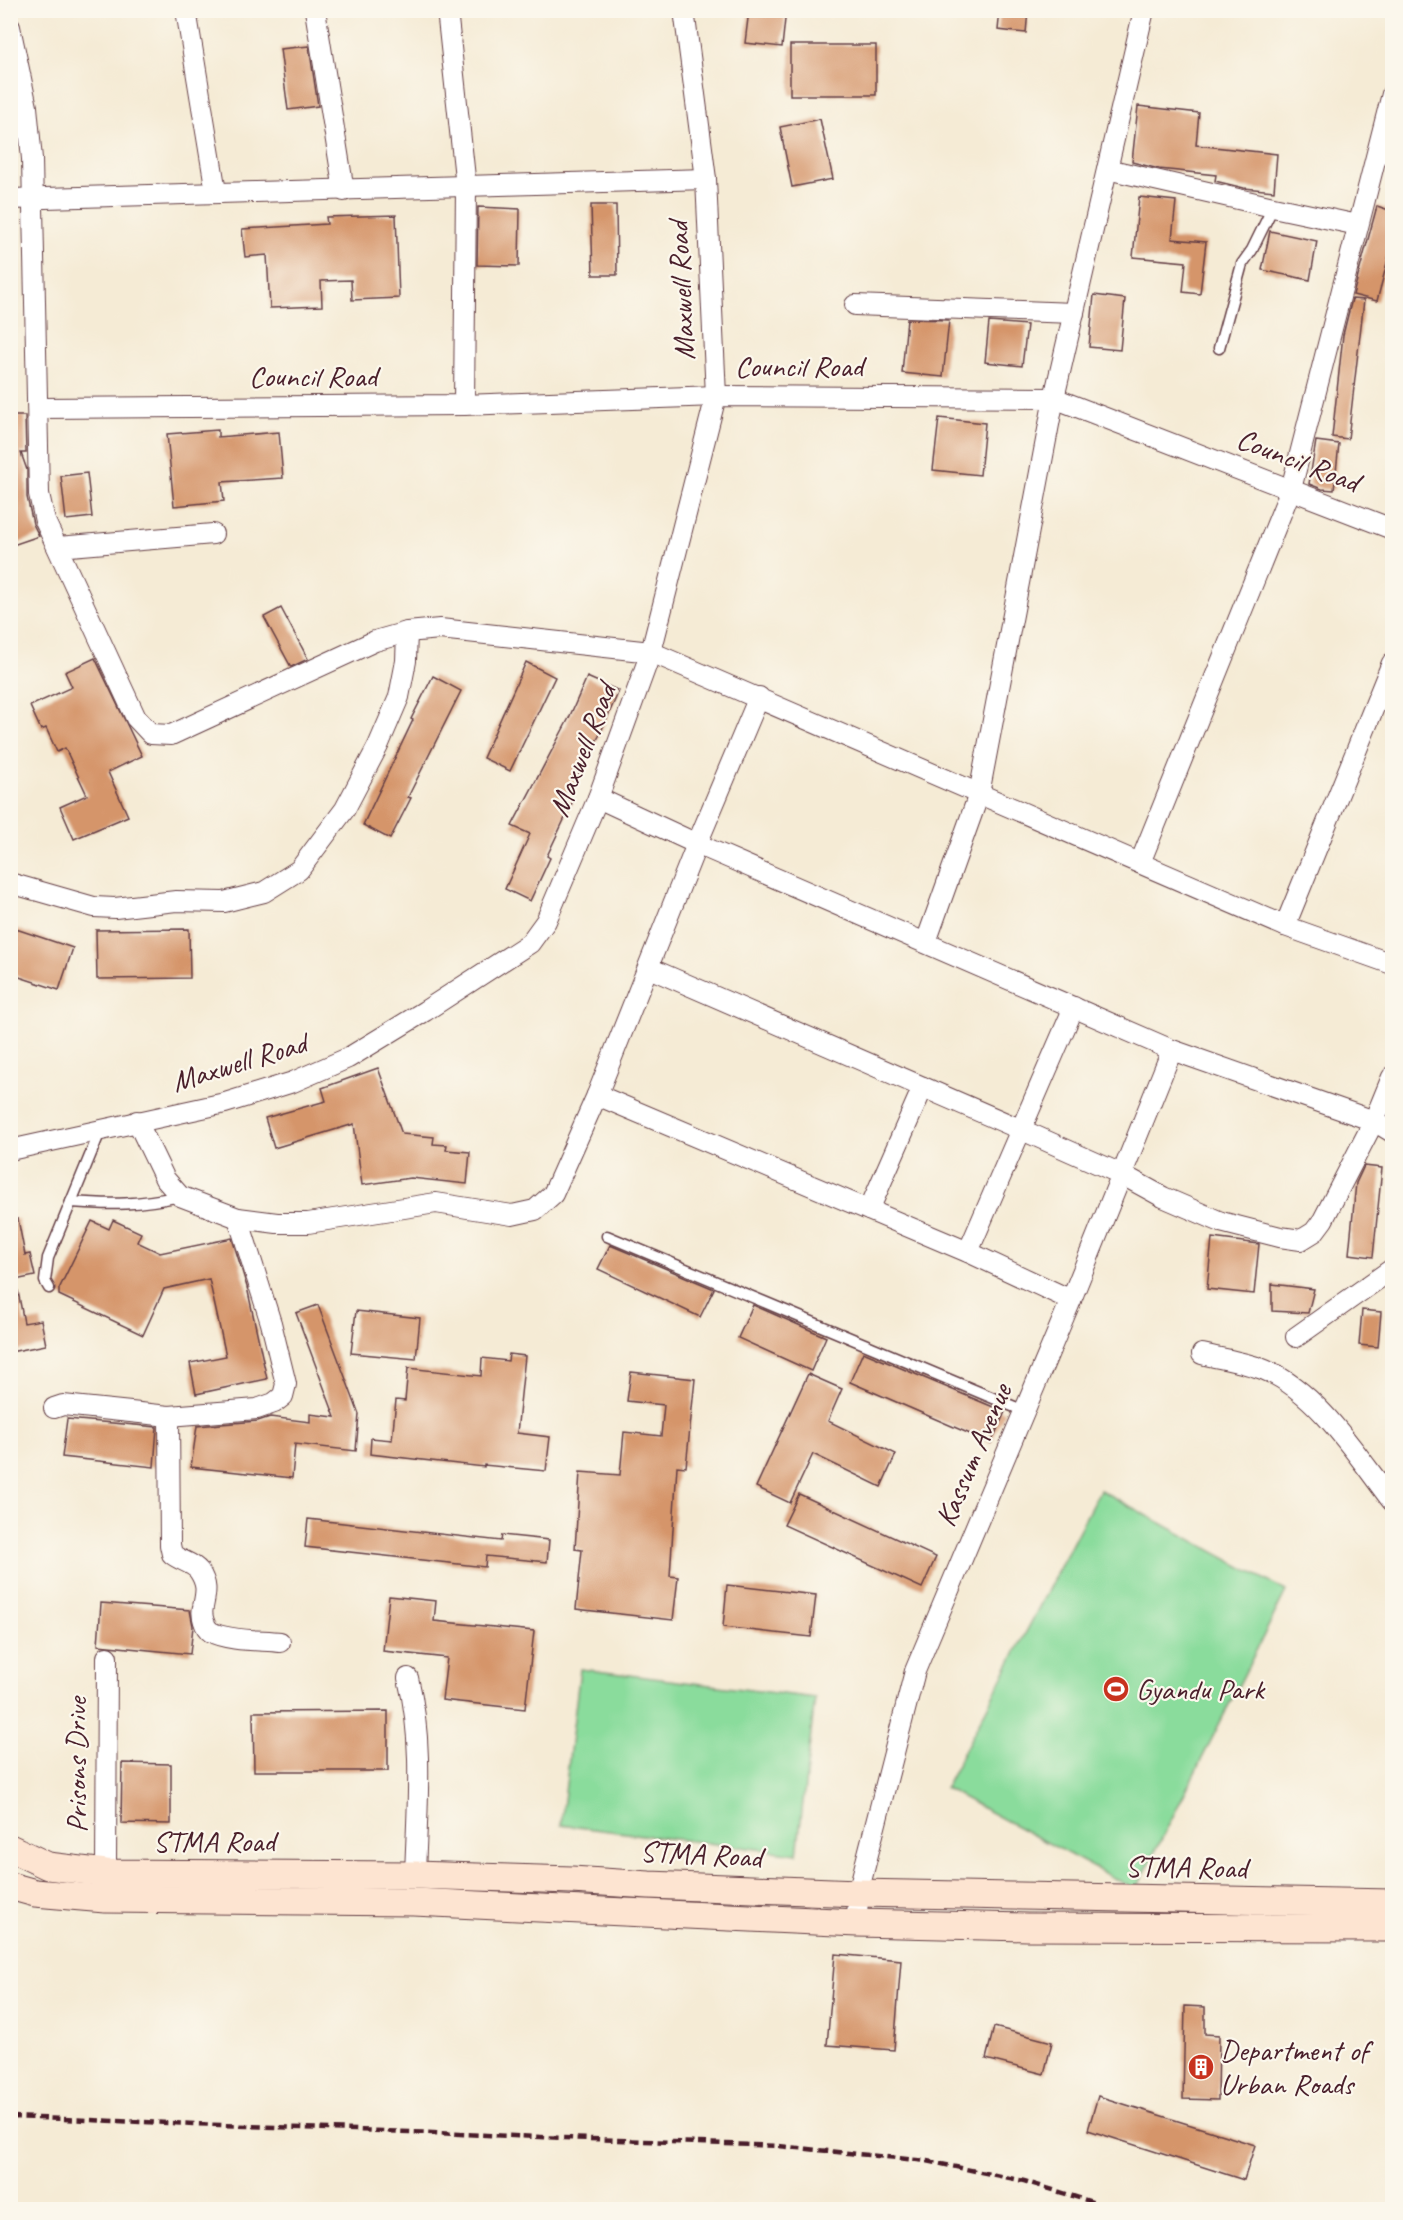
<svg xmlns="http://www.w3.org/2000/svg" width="1403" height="2220" font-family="Caveat,sans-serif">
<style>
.green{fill:#8adc9c;stroke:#6a7e64;stroke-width:1.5}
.building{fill:#d5956b}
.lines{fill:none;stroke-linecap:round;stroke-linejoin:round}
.lane-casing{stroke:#643e44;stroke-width:13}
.street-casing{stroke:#643e44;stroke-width:22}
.secondary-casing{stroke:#643e44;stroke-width:29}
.lane{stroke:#fff;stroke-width:10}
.street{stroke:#fff;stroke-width:20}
.secondary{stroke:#fde4d1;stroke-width:27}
.rail{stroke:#4a1f2b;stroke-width:4.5;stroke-dasharray:9 4.5;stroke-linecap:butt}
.labels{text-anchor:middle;stroke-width:4.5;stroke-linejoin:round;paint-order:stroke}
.street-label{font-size:30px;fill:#4a1f2b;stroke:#fbf7ec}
.poi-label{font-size:30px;fill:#4a1f2b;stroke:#fbf7ec;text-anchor:start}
</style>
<rect width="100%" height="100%" fill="#fbf7ec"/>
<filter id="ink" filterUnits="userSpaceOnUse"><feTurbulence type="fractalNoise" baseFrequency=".0167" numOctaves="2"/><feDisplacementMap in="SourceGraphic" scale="12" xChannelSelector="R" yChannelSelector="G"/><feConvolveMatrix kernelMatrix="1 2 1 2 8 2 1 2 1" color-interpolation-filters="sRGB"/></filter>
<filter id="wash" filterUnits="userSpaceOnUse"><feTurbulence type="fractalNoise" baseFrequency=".008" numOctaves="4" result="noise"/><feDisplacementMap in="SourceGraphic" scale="24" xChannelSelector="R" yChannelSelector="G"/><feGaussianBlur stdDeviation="1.35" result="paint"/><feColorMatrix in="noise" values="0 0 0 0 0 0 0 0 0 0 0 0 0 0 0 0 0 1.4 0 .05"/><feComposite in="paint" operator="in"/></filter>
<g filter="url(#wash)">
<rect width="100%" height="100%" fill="#f5ebd5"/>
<!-- green -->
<g class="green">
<polygon points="1100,1490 1286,1591 1136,1890 945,1788"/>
<polygon points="580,1669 815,1698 797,1854 561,1825"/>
</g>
<g id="blocks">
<!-- building -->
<g class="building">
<polygon points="749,10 786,10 782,47 745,43"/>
<polygon points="1000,10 1028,10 1026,33 998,30"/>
<rect x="790" y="45" width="86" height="50"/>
<polygon points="309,46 318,106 288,110 280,49"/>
<polygon points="1138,106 1199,113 1196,145 1277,154 1274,191 1244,188 1215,181 1216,175 1159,169 1132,162"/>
<polygon points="820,119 833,179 792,187 780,127"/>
<polygon points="1139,197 1176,201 1172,239 1206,242 1200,294 1183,292 1186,262 1133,257"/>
<polygon points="591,205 616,205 617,275 593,275"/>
<polygon points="1377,206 1392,211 1392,244 1377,301 1353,295"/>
<polygon points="478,207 520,209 519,266 477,265"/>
<polygon points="396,215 399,298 352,300 351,280 321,281 322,306 270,308 267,255 245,257 242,229 327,224 326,217"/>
<polygon points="1270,231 1317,241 1310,280 1262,270"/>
<polygon points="1094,295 1125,299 1120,350 1089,347"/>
<polygon points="1352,299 1364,300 1348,439 1332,437 1343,335"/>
<polygon points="907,319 949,320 943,377 902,373"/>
<polygon points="989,322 1027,325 1022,366 985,362"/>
<polygon points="10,416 25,416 26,453 21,453 27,470 27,497 33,524 39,536 10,546"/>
<polygon points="939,418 985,423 980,475 933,470"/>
<polygon points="218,430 218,437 279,432 283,478 222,482 224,501 174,506 167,434"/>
<polygon points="1316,441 1339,444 1334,490 1322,489 1309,484"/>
<polygon points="87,473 92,517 66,520 61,476"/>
<polygon points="281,608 308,659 291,667 264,617"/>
<polygon points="95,658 142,756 108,772 128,816 74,839 60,807 87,795 65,748 57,752 46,728 41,730 30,706 72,687 65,672"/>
<polygon points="526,662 555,677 510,771 483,758"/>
<polygon points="433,676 461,691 408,797 411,798 390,839 363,825 413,720 411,719"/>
<polygon points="587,677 619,691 599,736 566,798 573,801 547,856 550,858 530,901 505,889 530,834 512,826 569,718"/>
<polygon points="10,927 73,948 59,990 10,974"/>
<polygon points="189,929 190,978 97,979 96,930"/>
<polygon points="378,1068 402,1134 434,1137 433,1144 447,1145 446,1150 470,1152 467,1184 411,1178 362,1185 354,1124 274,1148 265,1118 326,1101 322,1088"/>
<polygon points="1364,1166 1382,1168 1373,1257 1349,1254 1356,1183"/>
<polygon points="10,1219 18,1219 25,1255 30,1254 35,1276 10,1281"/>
<polygon points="113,1220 141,1233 137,1242 160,1253 232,1238 247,1287 267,1379 196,1394 190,1363 226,1356 209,1279 164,1289 143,1335 59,1295 59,1289 92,1221 109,1229"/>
<polygon points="1212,1238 1259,1244 1254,1294 1207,1289"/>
<polygon points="610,1245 714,1289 700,1317 598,1269"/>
<polygon points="1272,1284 1314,1289 1308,1313 1272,1311"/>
<polygon points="18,1291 24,1323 41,1320 46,1345 10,1352 10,1292"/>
<polygon points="318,1305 359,1414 356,1451 295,1444 292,1478 191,1467 197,1426 258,1421 270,1417 310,1422 310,1414 335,1417 296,1313"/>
<polygon points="753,1305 826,1337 811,1371 738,1338"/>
<polygon points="1362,1310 1381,1312 1378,1347 1359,1345"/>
<polygon points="356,1311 420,1318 416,1359 351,1353"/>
<polygon points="863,1352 1005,1412 991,1443 850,1382"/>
<polygon points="509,1354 525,1356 517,1433 550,1437 546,1471 484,1465 484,1467 370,1454 371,1438 392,1440 396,1400 405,1401 408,1368 481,1376 482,1358 508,1361"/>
<polygon points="631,1372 695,1379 686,1467 677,1466 670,1576 678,1577 673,1620 576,1609 582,1550 575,1549 580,1472 620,1475 624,1432 661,1436 664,1405 627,1401"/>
<polygon points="808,1374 842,1389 828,1421 896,1454 881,1487 813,1454 790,1503 756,1487"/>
<polygon points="67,1419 157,1427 154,1467 62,1457"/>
<polygon points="799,1494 936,1557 922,1588 784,1525"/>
<polygon points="308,1519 501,1541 502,1535 549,1540 547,1562 486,1556 485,1567 305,1547"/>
<polygon points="727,1585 816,1595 811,1637 723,1627"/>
<polygon points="389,1596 436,1601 434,1621 534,1631 525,1709 442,1700 447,1658 383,1651"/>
<polygon points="101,1603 190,1610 193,1626 190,1654 98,1645"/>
<polygon points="388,1711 388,1771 254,1771 253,1712"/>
<polygon points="122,1763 171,1764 171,1824 121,1823"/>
<polygon points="835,1954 901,1960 894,2050 827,2045"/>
<polygon points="1185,2006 1205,2007 1205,2034 1219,2035 1218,2100 1183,2099"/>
<polygon points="994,2027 1052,2042 1044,2074 986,2059"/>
<polygon points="1098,2096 1255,2145 1244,2180 1088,2130"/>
</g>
</g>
</g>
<g filter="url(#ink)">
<use href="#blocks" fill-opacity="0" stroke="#643e44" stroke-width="1.5"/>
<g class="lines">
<defs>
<g id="lane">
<polyline points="1219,348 1242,264 1252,250 1273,207"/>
<path d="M71,1202C112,1205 139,1205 180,1196"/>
<polyline points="607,1236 1024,1411"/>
<polyline points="49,1288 45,1281 48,1258 101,1129"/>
</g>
<g id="street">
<polyline points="186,10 216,192"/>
<polyline points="315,10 344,191"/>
<polyline points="447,10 466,187 464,405"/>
<polyline points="10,27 27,107 32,159 39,494 45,521 136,718 151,734 171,735 375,641 407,632 440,629 651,652 1285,926 1392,964"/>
<polyline points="1107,169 1273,207 1358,225"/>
<polyline points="10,199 706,179"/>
<polyline points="855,305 1074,313"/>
<polyline points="38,408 464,405 716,396 1054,398 1392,529"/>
<polyline points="58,547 213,534"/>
<polyline points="598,798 697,844 1172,1050 1374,1121 1392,1132"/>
<polyline points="1140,863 1291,489 1392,94"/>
<polyline points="10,883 94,907 115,908 176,901 224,902 264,892 299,870 345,809 378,746 399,697 406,661 407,632"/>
<polyline points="1285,926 1392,663"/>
<polyline points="926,942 979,794 1054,398 1144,10"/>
<polyline points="649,968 1022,1130 1121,1174 1163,1197 1221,1222 1280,1237 1301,1240 1314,1232 1323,1220 1374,1121 1392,1077"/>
<polyline points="597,1095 968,1252 1071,1300"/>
<polyline points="137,1121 165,1179 180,1196 238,1218 277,1223 308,1223 436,1203 512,1215 535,1210 553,1194 597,1095 697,844 759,697"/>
<polyline points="10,1150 225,1103 293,1082 348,1058 425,1011 530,943 546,921 598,798 651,652 716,396 706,179 684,10"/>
<polyline points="869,1210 923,1087"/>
<polyline points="968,1252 1074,1007"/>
<polyline points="1296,1337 1392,1269"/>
<path d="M1202,1354C1222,1359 1245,1362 1265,1370C1318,1392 1358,1457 1392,1501"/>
<polyline points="54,1408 63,1405 169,1416 257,1409 274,1403 283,1396 286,1384 271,1323 238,1218"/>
<path d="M169,1416L170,1545L172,1554C180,1561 192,1562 199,1571C208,1585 206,1592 203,1607C201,1615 204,1627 211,1632C227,1641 262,1640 280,1642"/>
<path d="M408,1678C424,1743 417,1809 415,1875"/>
<polyline points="106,1873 107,1657"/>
<polyline points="857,1923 858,1893 915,1671 1071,1300 1172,1050"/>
</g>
<g id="secondary">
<polyline points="10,1848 48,1866 106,1873 415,1875 572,1880 649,1885 858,1893 1392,1903"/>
<polyline points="10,1886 35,1893 105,1899 414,1902 857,1923 1027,1927 1392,1928"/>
</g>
</defs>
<!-- lane casing -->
<use href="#lane" class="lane-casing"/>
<!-- street casing -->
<use href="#street" class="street-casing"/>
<!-- secondary casing -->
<use href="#secondary" class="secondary-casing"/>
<!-- lane -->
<use href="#lane" class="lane"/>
<!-- street -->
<use href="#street" class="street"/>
<!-- secondary -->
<use href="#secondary" class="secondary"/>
<!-- rail -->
<polyline class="rail" points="10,2117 778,2146 927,2161 1024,2181 1118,2210"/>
</g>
</g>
<!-- icons -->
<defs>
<symbol id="stadium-disc" viewBox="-11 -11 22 22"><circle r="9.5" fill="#c8321e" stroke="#fbf7ec"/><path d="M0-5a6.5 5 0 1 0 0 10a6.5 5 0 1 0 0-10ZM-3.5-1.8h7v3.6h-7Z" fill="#fff"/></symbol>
<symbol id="building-disc" viewBox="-11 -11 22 22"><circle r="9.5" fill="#c8321e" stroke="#fbf7ec"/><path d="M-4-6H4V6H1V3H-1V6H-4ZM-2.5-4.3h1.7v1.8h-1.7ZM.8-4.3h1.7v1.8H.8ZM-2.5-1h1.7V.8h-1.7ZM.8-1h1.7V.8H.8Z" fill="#fff"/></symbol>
</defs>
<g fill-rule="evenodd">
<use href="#stadium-disc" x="1101" y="1674" width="30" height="30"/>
<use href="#building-disc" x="1186" y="2052" width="30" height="30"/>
</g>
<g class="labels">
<!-- street labels -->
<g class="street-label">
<text transform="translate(681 291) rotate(-93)" y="10">Maxwell Road</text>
<text x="799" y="376">Council Road</text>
<text x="313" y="386">Council Road</text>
<text transform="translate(1298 460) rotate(21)" y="10">Council Road</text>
<text transform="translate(582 750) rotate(-69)" y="10">Maxwell Road</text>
<text transform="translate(239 1062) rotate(-17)" y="10">Maxwell Road</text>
<text transform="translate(973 1455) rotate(-67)" y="10">Kassum Avenue</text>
<text transform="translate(76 1765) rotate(-90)" y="10">Prisons Drive</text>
<text x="214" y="1851">STMA Road</text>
<text transform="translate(701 1854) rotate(3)" y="10">STMA Road</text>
<text transform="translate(1186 1867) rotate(1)" y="10">STMA Road</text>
</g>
<!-- poi labels -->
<g class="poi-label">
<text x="1136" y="1699">Gyandu Park</text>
<text x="1220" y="2060">Department of<tspan x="1220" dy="34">Urban Roads</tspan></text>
</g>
</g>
<!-- margin -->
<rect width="1403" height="2220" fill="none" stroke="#fbf7ec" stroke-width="36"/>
</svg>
